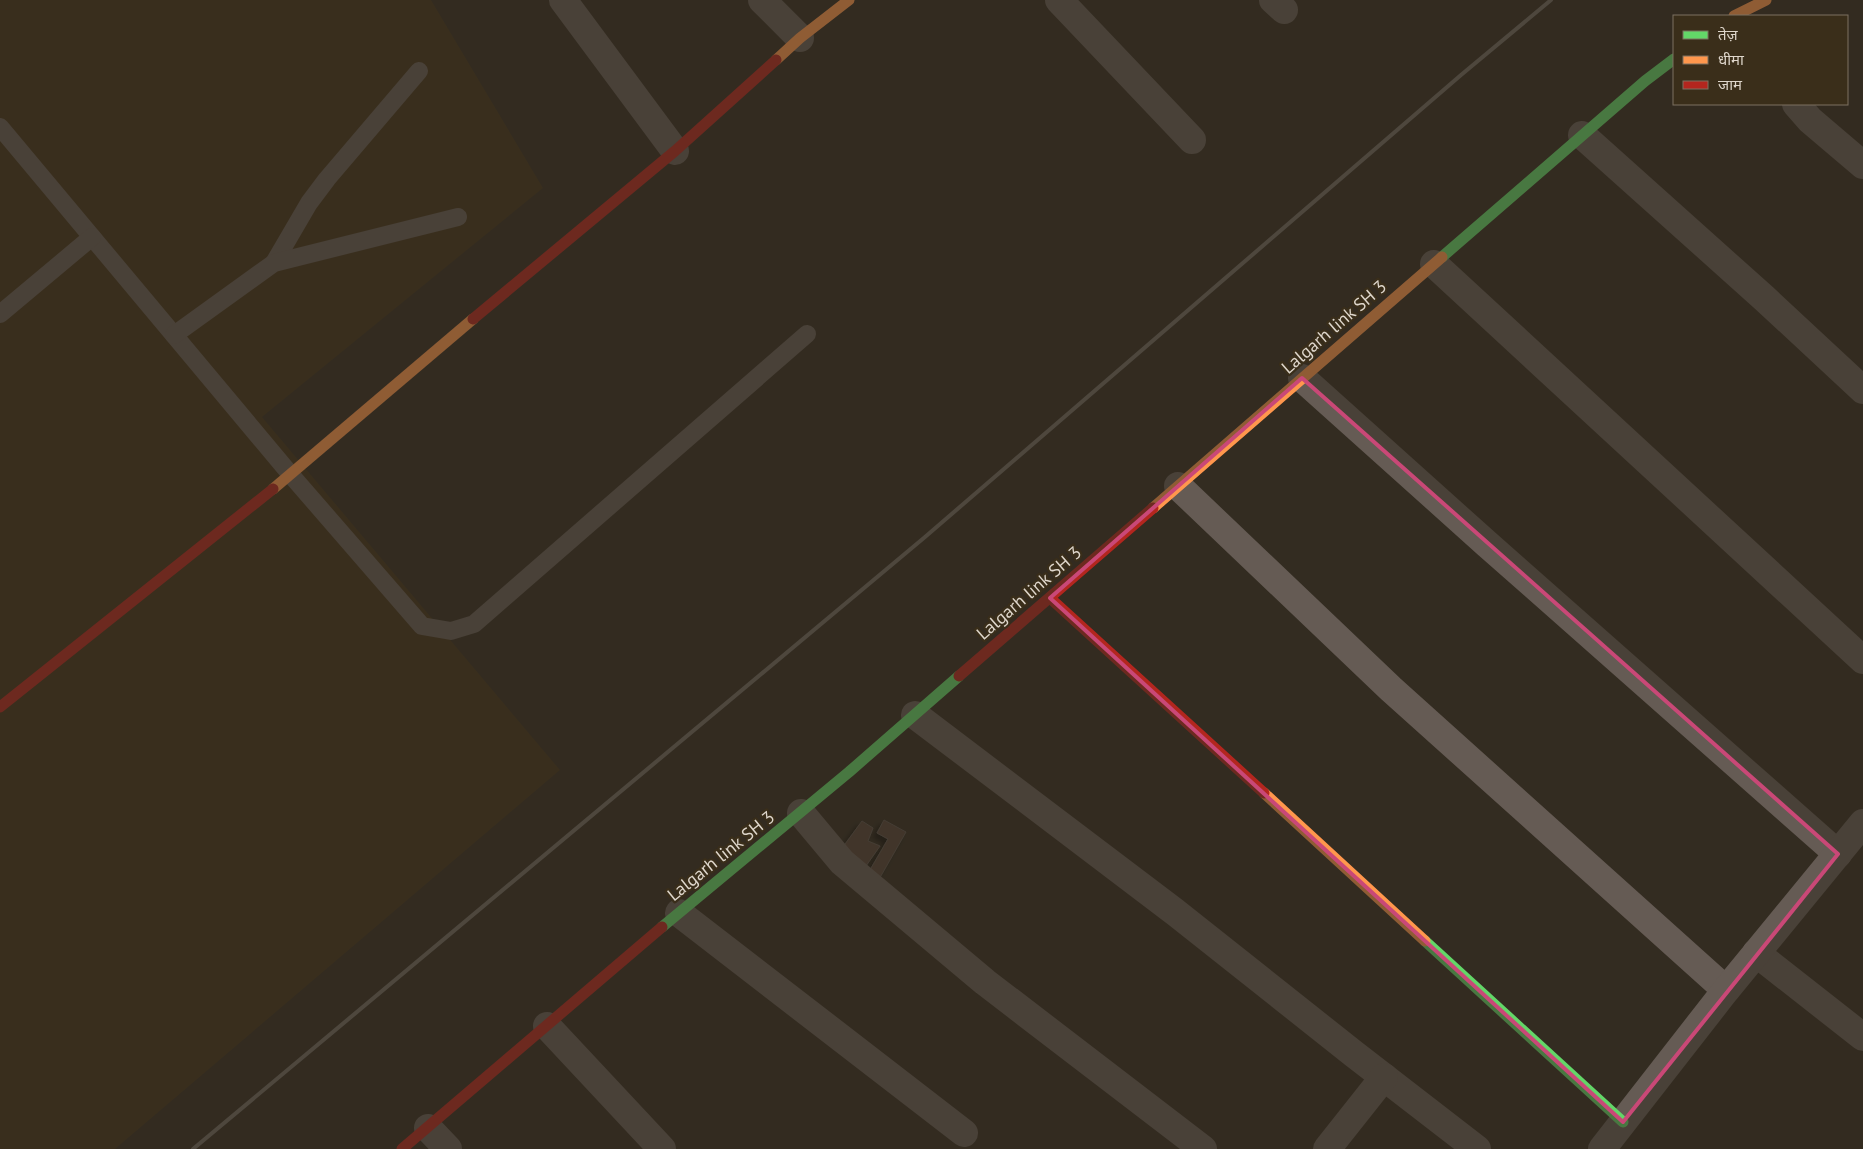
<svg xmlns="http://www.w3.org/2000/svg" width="1863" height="1149" font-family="'PT Sans','Noto Sans Devanagari',sans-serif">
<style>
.built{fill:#41321a}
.building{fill:#534135;stroke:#5a524b;filter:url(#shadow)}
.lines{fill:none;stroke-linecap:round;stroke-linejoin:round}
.lane{stroke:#655b54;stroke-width:18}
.street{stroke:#655b54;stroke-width:28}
.fast{stroke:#63d668;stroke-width:11}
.slow{stroke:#ff974d;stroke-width:11}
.jam{stroke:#b3261e;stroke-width:11}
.rail{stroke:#6f6861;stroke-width:4}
.marked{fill:none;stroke:#c94877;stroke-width:4;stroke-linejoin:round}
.labels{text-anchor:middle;stroke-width:4.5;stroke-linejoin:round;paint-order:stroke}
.street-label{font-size:18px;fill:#ded6cb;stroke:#3a2e1a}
</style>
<defs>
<filter id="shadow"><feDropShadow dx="-4.5" dy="4.5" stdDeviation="2.5" flood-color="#0009"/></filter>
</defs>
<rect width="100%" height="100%" fill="#332c21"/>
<!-- built -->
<polygon class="built" points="0,0 431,0 543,188 262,417 560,770 115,1149 0,1149"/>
<!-- building -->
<g class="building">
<polygon points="884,820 906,832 878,881 867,875 888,839 877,833"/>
<polygon points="862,821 873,828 868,841 880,846 861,873 837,855"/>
</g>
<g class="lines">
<!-- lane -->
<g class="lane">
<polyline points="0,127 291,475 422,626 451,631 474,624 807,334"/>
<polyline points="274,263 309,203 327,179 419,71"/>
<polyline points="0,314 92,237"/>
<polyline points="174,335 274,263 458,217"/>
</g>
<!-- street -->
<g class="street">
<polyline points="563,0 675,151"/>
<polyline points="762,0 800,38"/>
<polyline points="1059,0 1192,140"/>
<polyline points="1273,0 1284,10"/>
<polyline points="1796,104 1810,120 1863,165"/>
<polyline points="1582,135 1764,298 1863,390"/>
<polyline points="1434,264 1863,660"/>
<polyline points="1302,378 1487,544 1838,854"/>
<polyline points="1178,486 1391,689 1726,990"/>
<polyline points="915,715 1175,912 1354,1054 1477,1149"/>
<polyline points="801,813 842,862 985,982 1203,1149"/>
<polyline points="679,913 964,1133"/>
<polyline points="1756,953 1863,1037"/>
<polyline points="547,1026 662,1149"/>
<polyline points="428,1128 448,1149"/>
<polyline points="1327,1149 1384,1077"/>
<polyline points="1602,1149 1726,990 1863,823"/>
</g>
<!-- fast -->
<g class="fast">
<polyline points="1442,257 1645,81 1674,59"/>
<polyline points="662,927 849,772 959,676"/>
<polyline points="1425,941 1623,1122"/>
</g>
<!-- slow -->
<g class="slow">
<polyline points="1734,16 1766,0"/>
<polyline points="776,60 800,38 849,0"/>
<polyline points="273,489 473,319"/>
<polyline points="1153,508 1442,257"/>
<polyline points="1264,793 1425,941"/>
</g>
<!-- jam -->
<g class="jam">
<polyline points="473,319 675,151 776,60"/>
<polyline points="1050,598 1264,793"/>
<polyline points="959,676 1153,508"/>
<polyline points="0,707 273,489"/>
<polyline points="402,1149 662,927"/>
</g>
<!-- rail -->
<polyline class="rail" points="193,1149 925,537 1461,75 1551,0"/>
</g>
<!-- marked area -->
<path d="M0 0H1863V1149H0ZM1302,378L1838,854L1623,1122L1050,598Z" fill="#332c21" fill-opacity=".55" fill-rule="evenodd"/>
<path class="marked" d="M1302,378L1838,854L1623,1122L1050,598Z"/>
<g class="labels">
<!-- street labels -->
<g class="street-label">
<text transform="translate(1334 327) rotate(-41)" y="6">Lalgarh link SH 3</text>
<text transform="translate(1029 593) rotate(-41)" y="6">Lalgarh link SH 3</text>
<text transform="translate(721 856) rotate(-39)" y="6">Lalgarh link SH 3</text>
</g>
</g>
<!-- legend -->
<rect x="1673" y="15" width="175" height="90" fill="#3a2e1a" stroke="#7c7161"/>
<rect x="1683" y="31" width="25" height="8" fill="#63d668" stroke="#7c7161"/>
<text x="1718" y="40" font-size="15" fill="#ded6cb">तेज़</text>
<rect x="1683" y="56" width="25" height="8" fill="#ff974d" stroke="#7c7161"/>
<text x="1718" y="65" font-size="15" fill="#ded6cb">धीमा</text>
<rect x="1683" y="81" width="25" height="8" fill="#b3261e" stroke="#7c7161"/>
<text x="1718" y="90" font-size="15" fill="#ded6cb">जाम</text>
</svg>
